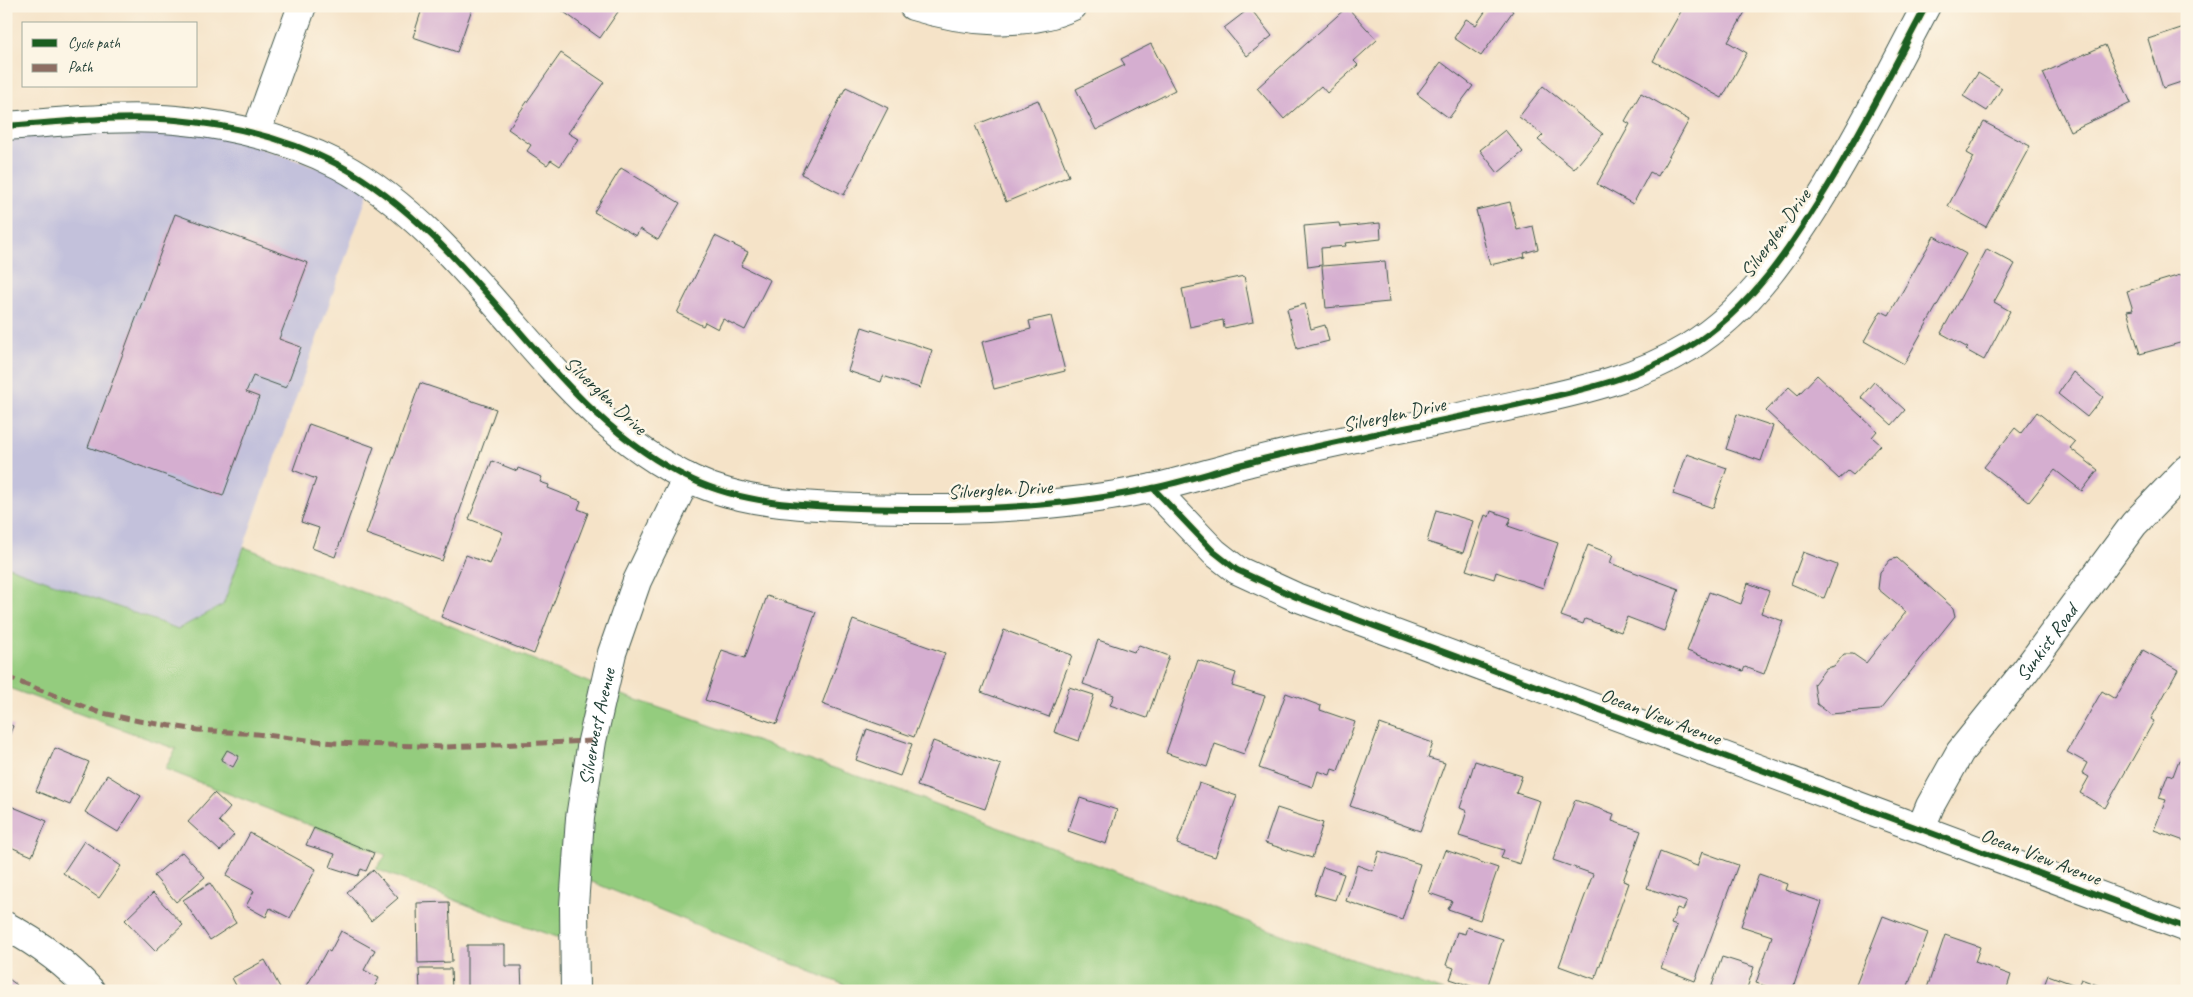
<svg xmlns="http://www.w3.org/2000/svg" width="2193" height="997" font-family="Caveat,sans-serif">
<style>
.industrial{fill:#c3c1db}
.green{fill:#94cc7e;stroke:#5a8459}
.building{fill:#d5aed0}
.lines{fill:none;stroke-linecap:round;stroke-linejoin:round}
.minor-casing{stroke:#3f564a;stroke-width:30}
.tertiary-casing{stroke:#3f564a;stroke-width:30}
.minor{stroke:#fff;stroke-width:28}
.tertiary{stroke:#fff;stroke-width:28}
.quiet{stroke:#8d6e63;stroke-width:5;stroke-dasharray:10 5;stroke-linecap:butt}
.cycleway-casing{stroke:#fcf5e5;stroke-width:9}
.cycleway{stroke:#1b5e20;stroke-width:6}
.labels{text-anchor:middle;stroke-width:5;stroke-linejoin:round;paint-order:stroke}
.street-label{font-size:20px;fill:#1f3d34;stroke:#fcf5e5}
</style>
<rect width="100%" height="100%" fill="#fcf5e5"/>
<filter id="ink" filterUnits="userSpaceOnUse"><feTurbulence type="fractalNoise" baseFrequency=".02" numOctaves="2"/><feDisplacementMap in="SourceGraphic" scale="10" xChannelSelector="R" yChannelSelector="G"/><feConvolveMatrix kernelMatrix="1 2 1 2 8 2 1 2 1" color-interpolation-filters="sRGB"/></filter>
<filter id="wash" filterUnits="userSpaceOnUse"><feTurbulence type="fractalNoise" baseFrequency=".0096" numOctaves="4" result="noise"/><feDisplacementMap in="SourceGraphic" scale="20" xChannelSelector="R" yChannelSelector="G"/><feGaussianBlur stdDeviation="1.12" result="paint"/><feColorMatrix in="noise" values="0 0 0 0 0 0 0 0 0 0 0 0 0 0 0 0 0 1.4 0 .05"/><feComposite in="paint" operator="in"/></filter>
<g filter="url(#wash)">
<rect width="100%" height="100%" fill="#f5e3c8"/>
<!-- industrial -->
<polygon class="industrial" points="172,119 371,185 223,605 178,629 6,566 6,126"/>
<!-- green -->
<polygon class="green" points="244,547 439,621 602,688 912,795 1297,940 1443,991 859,991 575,875 573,943 480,910 376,869 386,855 165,769 176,749 6,687 6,566 178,629 223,605"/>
<g id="blocks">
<!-- building -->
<g class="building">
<polygon points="473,6 457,52 413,37 421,12 406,6"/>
<polygon points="563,6 622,6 600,38 561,10"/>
<polygon points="1402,6 1431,6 1428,10 1407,10"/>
<polygon points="1489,6 1506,6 1513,11 1481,56 1454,38 1466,19 1476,25"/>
<polygon points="1684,6 1734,6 1745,12 1728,42 1747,53 1722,98 1653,61"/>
<polygon points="1347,7 1377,40 1354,61 1358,65 1327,93 1321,86 1284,119 1257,88"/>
<polygon points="1250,8 1272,36 1247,56 1224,28"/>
<polygon points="2187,26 2187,80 2163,88 2148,39"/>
<polygon points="1151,44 1175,90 1096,130 1076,89 1125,65 1121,59"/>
<polygon points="2105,45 2131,103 2070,131 2043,73"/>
<polygon points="561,53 604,82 568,133 578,139 560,166 551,160 547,165 527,151 531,145 508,129"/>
<polygon points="1441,62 1473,86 1449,118 1417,94"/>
<polygon points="1978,73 2002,88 1987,111 1963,96"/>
<polygon points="1543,86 1603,134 1574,169 1538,140 1543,135 1519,117"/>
<polygon points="846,87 888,108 844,195 801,174"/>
<polygon points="1641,93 1689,120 1658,176 1650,172 1633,204 1597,184 1630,124 1625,121"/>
<polygon points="1038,100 1069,176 1006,202 975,125"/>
<polygon points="1984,122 2030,146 1986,227 1948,206 1974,157 1967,153"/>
<polygon points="1505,130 1523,152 1498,173 1480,150"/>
<polygon points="621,168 680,203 658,240 640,229 636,236 594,212"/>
<polygon points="1510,202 1517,230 1533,226 1538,249 1524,253 1525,257 1490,265 1476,210"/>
<polygon points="175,214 308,263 279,339 301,347 286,388 253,376 246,392 259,397 223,496 88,447"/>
<polygon points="1339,223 1340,227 1380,223 1381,239 1345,243 1346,246 1321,248 1322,265 1308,267 1304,226"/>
<polygon points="715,236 748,252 741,266 770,280 745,330 723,319 718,329 705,322 703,326 677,313"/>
<polygon points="1934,236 1966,254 1904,364 1864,341 1881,311 1889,315"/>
<polygon points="1987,249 2015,264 1994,302 2010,311 1984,360 1966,350 1968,348 1941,333"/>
<polygon points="1385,261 1389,302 1326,308 1322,266"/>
<polygon points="2187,273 2187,341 2140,354 2127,311 2133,310 2127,291"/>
<polygon points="1244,276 1253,322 1224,328 1223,320 1190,327 1182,289"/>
<polygon points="1305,304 1311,329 1325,325 1329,341 1297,349 1287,309"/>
<polygon points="1051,316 1065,371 994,389 982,342 1031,329 1029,321"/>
<polygon points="862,327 932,350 920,388 883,376 881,382 848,371"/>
<polygon points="2073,372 2103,397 2087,417 2058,394"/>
<polygon points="1817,375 1877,431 1872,437 1881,445 1853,475 1848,471 1839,479 1766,411 1789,387 1798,395"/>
<polygon points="1874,382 1905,410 1892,425 1861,397"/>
<polygon points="420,383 496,409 442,561 366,534"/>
<polygon points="2037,412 2075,442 2070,448 2098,470 2082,491 2055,470 2029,502 1984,467 2015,428 2021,433"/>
<polygon points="1737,414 1773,426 1761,461 1726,449"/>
<polygon points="309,424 374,447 335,557 312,548 319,528 301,522 316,479 293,470"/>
<polygon points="1687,454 1727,468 1713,508 1673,494"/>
<polygon points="492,461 517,471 518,468 542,477 540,482 549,485 548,488 581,501 578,509 588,513 534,654 441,617 466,555 490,564 503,532 469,519"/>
<polygon points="1436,510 1473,521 1463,553 1427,542"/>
<polygon points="1491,511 1511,518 1508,526 1558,543 1543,588 1496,572 1494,579 1466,570 1485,515 1489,517"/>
<polygon points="1588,545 1613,555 1610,563 1679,589 1664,631 1627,617 1621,632 1585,619 1583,624 1561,616"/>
<polygon points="1803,552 1837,565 1824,598 1791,584"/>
<polygon points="1897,558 1953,608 1955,616 1880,710 1830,714 1817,704 1814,684 1826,668 1834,666 1844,654 1853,654 1866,663 1906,612 1878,589 1880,572 1890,560"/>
<polygon points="1748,583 1769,591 1761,613 1783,621 1764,674 1745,667 1743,671 1687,651 1709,592 1741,604"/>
<polygon points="767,596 816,612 777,724 705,700 722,650 745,658"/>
<polygon points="853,620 945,653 914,737 822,704"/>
<polygon points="1004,630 1072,655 1049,717 981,692"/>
<polygon points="1098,640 1134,652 1139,645 1169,656 1147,718 1110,705 1114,695 1083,684"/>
<polygon points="2143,650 2178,670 2151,719 2154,721 2105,808 2080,793 2089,777 2082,773 2087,763 2067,752 2102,691 2115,699"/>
<polygon points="1198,660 1236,673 1232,686 1265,696 1244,754 1215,744 1207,767 1166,753"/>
<polygon points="1069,687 1094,695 1079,741 1054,732"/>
<polygon points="1286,693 1321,706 1320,710 1355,722 1338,771 1332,769 1330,775 1318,771 1313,787 1259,768"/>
<polygon points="6,723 13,726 6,743"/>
<polygon points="1380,724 1433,743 1428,758 1445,763 1420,831 1350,806"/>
<polygon points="867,729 912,744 900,776 856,760"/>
<polygon points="933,741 1001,765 985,809 917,786"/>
<polygon points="55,748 89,762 70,805 36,791"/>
<polygon points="227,750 239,756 233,767 221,760"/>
<polygon points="2179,760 2187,762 2187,842 2154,830 2166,800 2159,798 2168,774 2173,776"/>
<polygon points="1475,761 1522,776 1516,793 1540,801 1520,864 1501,858 1504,850 1459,836 1467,811 1460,808"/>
<polygon points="107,775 141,796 118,832 85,812"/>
<polygon points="1199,783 1237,796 1215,857 1177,844"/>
<polygon points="214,793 230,808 219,821 234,835 220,851 188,822"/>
<polygon points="1080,798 1117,810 1106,844 1068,831"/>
<polygon points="1575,800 1614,814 1612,821 1641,831 1623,881 1629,883 1595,979 1559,966 1593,874 1553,860"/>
<polygon points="6,804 47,821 32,856 6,845"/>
<polygon points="1277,808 1323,823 1312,858 1265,843"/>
<polygon points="314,828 374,853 366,871 361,869 358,876 330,867 335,854 306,845"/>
<polygon points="250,833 316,869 290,918 270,908 266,917 246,906 254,891 226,876"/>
<polygon points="84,841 121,866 99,898 63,873"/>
<polygon points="1445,850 1498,868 1480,920 1448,909 1452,901 1429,893"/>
<polygon points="1379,851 1420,864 1402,920 1346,901 1357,865 1373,871"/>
<polygon points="182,852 205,877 176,902 154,876"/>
<polygon points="1660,852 1697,866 1702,852 1738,865 1695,981 1661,968 1677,926 1671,924 1677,908 1683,910 1687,902 1647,888"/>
<polygon points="1323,867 1344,874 1335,900 1314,894"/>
<polygon points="373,870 398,898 371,921 347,892"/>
<polygon points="1759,874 1787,884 1785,890 1822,902 1792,991 1780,991 1756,983 1772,936 1741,926"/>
<polygon points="210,883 236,923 210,940 183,900"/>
<polygon points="153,893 183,925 155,951 125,920"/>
<polygon points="449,902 452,962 418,963 417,903"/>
<polygon points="1883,916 1928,933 1906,991 1856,991 1854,990"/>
<polygon points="1467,927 1503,939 1486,991 1450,979 1454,968 1446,965 1457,932 1465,934"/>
<polygon points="341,931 375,950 364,970 379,978 372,991 304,991 327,950 330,952"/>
<polygon points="1945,935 1980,947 1975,962 2011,975 2006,991 1926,991"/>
<polygon points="467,945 505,945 505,966 521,966 522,991 506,991 506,988 467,990"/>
<polygon points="1722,957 1754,967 1746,991 1710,991"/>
<polygon points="265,960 282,991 239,991 232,978"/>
<polygon points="419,969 451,969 452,991 420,991"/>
<polygon points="2048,975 2078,986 2081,979 2108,989 2107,991 2042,991"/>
<polygon points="6,977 17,985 13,991 6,991"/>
</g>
</g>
</g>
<g filter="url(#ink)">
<use href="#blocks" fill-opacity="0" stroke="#3f564a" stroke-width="1"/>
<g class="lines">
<defs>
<g id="minor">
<path d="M913,6C962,21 1025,29 1073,6"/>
<polyline points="256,133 302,6"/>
<polyline points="1153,488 1214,552 1237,570 1296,597 2187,928"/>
<path id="s1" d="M1921,828L1930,806L1960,752L2026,670L2134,524L2187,469"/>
<path d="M6,926C38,943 67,964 91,991"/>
<path id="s2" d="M575,991L574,906L580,818L592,741L612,653L637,581L687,477"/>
</g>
<path id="tertiary" d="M6,126C62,122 120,115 176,120C232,125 289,139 339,165C408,202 464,267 514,325C566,385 619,446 693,480C744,504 803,506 859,508C958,511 1056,509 1153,488C1186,481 1218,470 1251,462C1295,451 1340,441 1384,432C1433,422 1481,413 1529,402C1584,390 1640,377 1689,347C1751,309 1791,247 1828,186C1864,127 1894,66 1926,6"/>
</defs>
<!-- minor casing -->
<use href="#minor" class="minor-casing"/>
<!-- tertiary casing -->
<use href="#tertiary" class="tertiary-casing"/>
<!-- minor -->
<use href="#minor" class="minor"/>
<!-- tertiary -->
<use href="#tertiary" class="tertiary"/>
<!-- quiet -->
<polyline class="quiet" points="6,677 98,712 139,721 198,730 257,734 334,743 445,747 592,741"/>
<defs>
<g id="cycleway">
<path d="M6,126C62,122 120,115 176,120C232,125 289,139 339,165C408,202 464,267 514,325C566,385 619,446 693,480C744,504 803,506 859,508C958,511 1056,509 1153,488C1186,481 1218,470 1251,462C1295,451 1340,441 1384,432C1433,422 1481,413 1529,402C1584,390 1640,377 1689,347C1751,309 1791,247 1828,186C1864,127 1894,66 1926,6"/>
<polyline points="1153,488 1214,552 1237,570 1296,597 2187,928"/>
</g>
</defs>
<!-- cycleway casing -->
<use href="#cycleway" class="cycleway-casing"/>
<!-- cycleway -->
<use href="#cycleway" class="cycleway"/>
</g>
</g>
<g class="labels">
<!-- street labels -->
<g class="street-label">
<text transform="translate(1775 233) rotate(-54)" y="7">Silverglen Drive</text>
<text transform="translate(606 395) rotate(43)" y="7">Silverglen Drive</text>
<text transform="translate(1394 414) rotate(-12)" y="7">Silverglen Drive</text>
<text transform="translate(1000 489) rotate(-3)" y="7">Silverglen Drive</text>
<text dy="7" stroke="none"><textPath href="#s1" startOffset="225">Sunkist Road</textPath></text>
<text transform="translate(1661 716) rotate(21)" y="7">Ocean View Avenue</text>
<text dy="7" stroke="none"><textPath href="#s2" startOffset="266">Silverwest Avenue</textPath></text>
<text transform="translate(2041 856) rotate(21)" y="7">Ocean View Avenue</text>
</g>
</g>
<!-- margin -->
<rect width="2193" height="997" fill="none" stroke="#fcf5e5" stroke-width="25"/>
<!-- legend -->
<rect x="22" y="22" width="175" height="65" fill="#fcf5e5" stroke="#a4ab9e"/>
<rect x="32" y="39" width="25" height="8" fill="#1b5e20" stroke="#a4ab9e"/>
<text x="68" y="48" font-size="15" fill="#1f3d34">Cycle path</text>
<rect x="32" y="64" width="25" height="8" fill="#8d6e63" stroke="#a4ab9e"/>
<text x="68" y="72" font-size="15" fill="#1f3d34">Path</text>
</svg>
